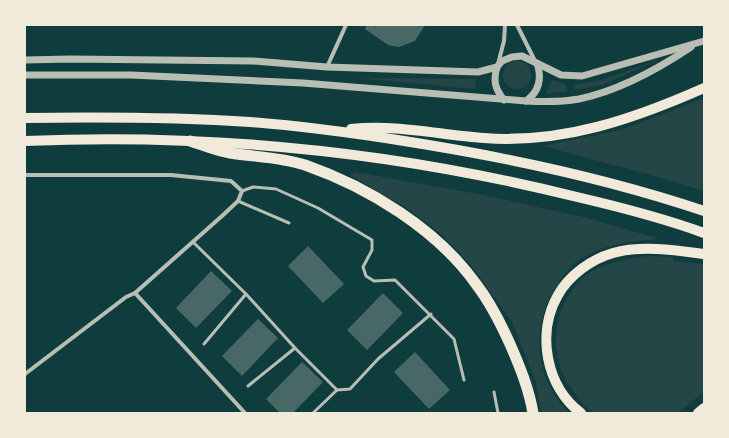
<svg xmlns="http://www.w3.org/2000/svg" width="729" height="438" font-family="'Roboto Serif',serif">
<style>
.green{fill:#244646}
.building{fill:#486865}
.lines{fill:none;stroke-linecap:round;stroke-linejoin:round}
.service{stroke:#b8beb3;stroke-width:3}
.minor{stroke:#b8beb3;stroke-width:4}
.tertiary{stroke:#b8beb3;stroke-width:7}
.primary{stroke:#f1e9da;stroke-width:10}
.trunk{stroke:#f1e9da;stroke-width:11}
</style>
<rect width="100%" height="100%" fill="#0f3d3e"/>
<!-- green -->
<g class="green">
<polygon points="660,59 602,85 575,90 574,85 602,80"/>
<circle cx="517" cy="75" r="14"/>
<polygon points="357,78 476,79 475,89"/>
<polygon points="552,80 566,84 567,91 546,94"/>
<polygon points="704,98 704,191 655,176 543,146 624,129"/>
<path d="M355,172L483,195L587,218L660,239C632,241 603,244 579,260C570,265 563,277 557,285C535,317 533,361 554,394C558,401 564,407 569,413H541L536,382L512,322L471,265L440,233L408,209L350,175Z"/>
<path d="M648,256L673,257V261L704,264V392L677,413H596C586,408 580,401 574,392C549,360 550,317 576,285C593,264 622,260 648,256Z"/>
</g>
<!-- building -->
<g class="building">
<polygon points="367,25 425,25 415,41 399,47 388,45 365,29"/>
<polygon points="308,246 344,284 323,303 288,266"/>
<polygon points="211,271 232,291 196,328 176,308"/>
<polygon points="383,293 403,313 367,350 347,330"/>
<polygon points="258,319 278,338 242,376 222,356"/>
<polygon points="415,352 450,390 429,409 394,372"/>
<polygon points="302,362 323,382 293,413 280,413 266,399"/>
</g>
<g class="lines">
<!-- service -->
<g class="service">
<polyline points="242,191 253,187 276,189 318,208 372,240 372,250 363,267 366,276 374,281 395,280 454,339 464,380"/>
<polyline points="238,201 289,223"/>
<polyline points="193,242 246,294 295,348 337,390 350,389 378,359 431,314"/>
<polyline points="204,344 246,294"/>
<polyline points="248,386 295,348"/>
<polyline points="494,392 498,413"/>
<polyline points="313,413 337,390"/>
</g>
<!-- minor -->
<g class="minor">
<polyline points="517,25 536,63"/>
<polyline points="498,64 504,41 505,25"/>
<polyline points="327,67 346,25"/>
<polyline points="25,175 171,175 231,181 242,191 238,201 222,216 135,293 245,413"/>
<polyline points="25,374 126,297 135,293"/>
</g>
<!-- tertiary -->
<g class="tertiary">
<polyline points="25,60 70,59 253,61 327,67 478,72 497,67 502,61 512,57 522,56 561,75 582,76 704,41"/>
<path d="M497,67C493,81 495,89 504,100"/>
<path d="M25,75H131L303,83L526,101C544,102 562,102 579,99C618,91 658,69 691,47"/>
<path d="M526,101C540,91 542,78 537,63"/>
</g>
<!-- primary -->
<g class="primary">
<path d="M25,118C100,117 175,117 250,122C302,126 353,133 404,141C506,157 606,178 704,211"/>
<path d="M351,129C396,124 440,135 484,138C562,144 634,119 704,88"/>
<path d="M25,141C211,133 397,152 577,197C620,207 663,218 704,233"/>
<path d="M581,413C546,387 536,333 558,295C569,275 592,259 613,253C641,245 675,250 704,254"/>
<polyline points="698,413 704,408"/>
</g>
<!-- trunk -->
<path class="trunk" d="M190,141C203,145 216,151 230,153C255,157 280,157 305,165C368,187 437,229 476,284C490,302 501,324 510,344C520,367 529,389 533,413"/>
</g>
<!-- border -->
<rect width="729" height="438" fill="none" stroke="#f1e9da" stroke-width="52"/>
</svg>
